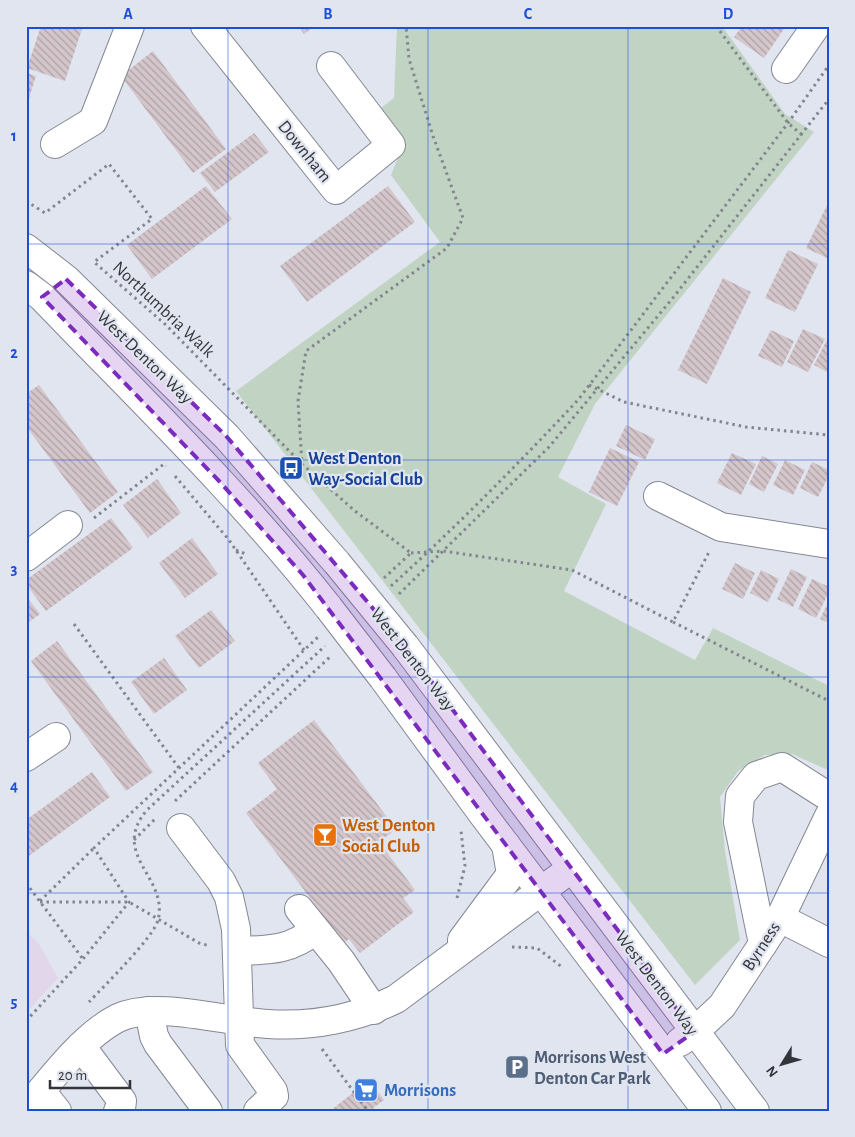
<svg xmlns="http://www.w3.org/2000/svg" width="855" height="1137" font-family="'Alegreya Sans',sans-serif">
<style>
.education{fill:#e2d6ea}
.green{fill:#c1d3c2}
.building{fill:url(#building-back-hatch)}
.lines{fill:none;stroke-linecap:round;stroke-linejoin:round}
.minor-casing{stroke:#858893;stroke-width:30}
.path{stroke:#83868e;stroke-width:3;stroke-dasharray:2.5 4;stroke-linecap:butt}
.minor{stroke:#fff;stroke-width:28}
.minor-bridge-casing{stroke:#858893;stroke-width:30;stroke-linecap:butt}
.minor-bridge{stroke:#fff;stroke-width:28}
.marked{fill:#7b2cbf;fill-opacity:0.2;stroke:#7b2cbf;stroke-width:4;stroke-dasharray:10 6;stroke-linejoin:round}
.grid{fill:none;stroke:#1d4ed8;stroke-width:1;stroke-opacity:0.55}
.labels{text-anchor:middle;stroke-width:4.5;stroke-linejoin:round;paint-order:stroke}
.street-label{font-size:18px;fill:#34353a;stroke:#e0e5f0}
.transit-label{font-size:18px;font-weight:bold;fill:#164399;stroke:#e0e5f0;text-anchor:start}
.food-label{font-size:18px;font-weight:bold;fill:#c56008;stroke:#e0e5f0;text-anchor:start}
.service-label{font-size:18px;font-weight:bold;fill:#4e5e75;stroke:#e0e5f0;text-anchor:start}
.shop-label{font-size:18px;font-weight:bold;fill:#366cbe;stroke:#e0e5f0;text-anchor:start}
.neatline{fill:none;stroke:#1d4ed8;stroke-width:2}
.grid-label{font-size:16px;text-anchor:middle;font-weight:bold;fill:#1d4ed8}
</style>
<defs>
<pattern id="building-back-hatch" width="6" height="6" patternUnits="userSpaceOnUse" patternTransform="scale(1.25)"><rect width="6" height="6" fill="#d4c6cb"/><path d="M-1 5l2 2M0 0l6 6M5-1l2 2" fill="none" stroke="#ada2a6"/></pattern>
</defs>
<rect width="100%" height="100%" fill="#e0e5f0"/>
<!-- education -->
<polygon class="education" points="26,931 39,944 58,978 26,1013"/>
<!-- green -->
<polygon class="green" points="397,26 722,26 785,114 814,132 595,404 558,477 606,504 564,591 695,660 713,628 829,686 828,770 792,754 765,755 738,771 720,797 725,851 740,940 695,985 236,391 440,242 391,175 404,143 381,108 394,98"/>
<!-- building -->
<g class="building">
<polygon points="41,26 83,26 65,81 27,68"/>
<polygon points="298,26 315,26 304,34"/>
<polygon points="742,26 786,26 764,58 734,37"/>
<polygon points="153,51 226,149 193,173 121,76"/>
<polygon points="26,73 36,76 27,104 26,104"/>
<polygon points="254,133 269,152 215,192 200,173"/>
<polygon points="206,186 232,219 152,279 127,245"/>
<polygon points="388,186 415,222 307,302 280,266"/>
<polygon points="829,201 829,259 806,248"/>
<polygon points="788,250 818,264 795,312 765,298"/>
<polygon points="723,278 751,292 707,384 678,370"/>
<polygon points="803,329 825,339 808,372 787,362"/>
<polygon points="771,330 794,341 782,367 758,356"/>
<polygon points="829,336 829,373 814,365"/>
<polygon points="39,385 118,492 90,513 26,426 26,394"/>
<polygon points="626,425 655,439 645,460 616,446"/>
<polygon points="610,448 639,462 617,506 589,492"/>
<polygon points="732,453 756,464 741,495 717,483"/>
<polygon points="762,456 778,464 764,492 749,484"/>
<polygon points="785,460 805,470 793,495 773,485"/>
<polygon points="812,462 829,470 829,475 818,497 800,488"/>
<polygon points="157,479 181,513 148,538 123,505"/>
<polygon points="111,518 133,548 46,611 26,584 26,580"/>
<polygon points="192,538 218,574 185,598 159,563"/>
<polygon points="735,563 755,573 743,599 722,589"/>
<polygon points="791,569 807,577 793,607 777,599"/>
<polygon points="761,570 779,579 768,602 750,593"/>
<polygon points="812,579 829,587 829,592 816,618 798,609"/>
<polygon points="26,596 40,614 26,624"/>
<polygon points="829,601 829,623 820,619"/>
<polygon points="211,610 235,641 199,668 175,636"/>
<polygon points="57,641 153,772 126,791 31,661"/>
<polygon points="164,658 187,690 154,714 131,682"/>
<polygon points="314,720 396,829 379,842 415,890 403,898 414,912 360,953 349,939 344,943 246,813 277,789 258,763"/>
<polygon points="92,772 110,797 26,858 26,820"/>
<polygon points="369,1080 384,1100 373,1108 375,1111 330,1111"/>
</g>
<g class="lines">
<defs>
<g id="minor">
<polyline points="205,26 336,190 391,145 331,66"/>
<polyline points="786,69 816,26"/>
<polyline points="55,144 93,121 130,26"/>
<polyline points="26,248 66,279 227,437 337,563"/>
<path d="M26,285L42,297C140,399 242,497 329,608"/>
<polyline points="658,496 721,527 829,544"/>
<polyline points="26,557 68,525"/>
<polyline points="405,646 755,1111"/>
<polyline points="383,678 484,816 707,1111"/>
<polyline points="26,757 56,737"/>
<polyline points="181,828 221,881 229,897 236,929 240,1045 273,1091 274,1096 258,1111"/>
<polyline points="299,909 341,961 374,1010"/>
<polyline points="780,918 829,943"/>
<polyline points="462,940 511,874 506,845"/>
<polyline points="763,944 738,822 740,796 756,776 782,767 829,797"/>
<path d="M237,951C268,950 290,951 315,930"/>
<polyline points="149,1011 154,1036 158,1044 208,1111"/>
<polyline points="680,1042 694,1032 722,1006 780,918 829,816"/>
<polyline points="81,1046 122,1101 121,1109 118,1111"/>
<polyline points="41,1091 57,1111"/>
<path d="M27,1108C51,1079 84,1035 118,1018C156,1000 226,1022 268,1024C312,1027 357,1018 396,999L572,868"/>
</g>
</defs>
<!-- minor casing -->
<use href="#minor" class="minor-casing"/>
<!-- path -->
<g class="path">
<polyline points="716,26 788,123 802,135"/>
<polyline points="26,201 45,213 109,164 152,219 94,262 166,325 301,463"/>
<polyline points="589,385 624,402 746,427 829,435"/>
<polyline points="175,476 229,540 304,650"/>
<polyline points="94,518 164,464 166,466"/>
<polyline points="236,550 248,555"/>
<polyline points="411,553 443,551 572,570 673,622 710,550"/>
<polyline points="384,578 411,553 355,511 302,464 298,401 306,351 447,248 463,218 433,136 409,59 406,26"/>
<path d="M391,586C456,527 518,464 578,400L788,123L829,65"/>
<polyline points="399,594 549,447 672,299 829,99"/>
<polyline points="673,622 829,701"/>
<polyline points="74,624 179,768"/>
<polyline points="175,801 331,656"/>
<polyline points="134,840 155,819"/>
<polyline points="26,883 83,959"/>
<polyline points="457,898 465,866 461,831"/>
<polyline points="40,901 94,848"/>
<polyline points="40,902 129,902 199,943 210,946"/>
<polyline points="512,947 537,948 562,967"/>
<path d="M89,1002C104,986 154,937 158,920C169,877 109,855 147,810L325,646"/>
<polyline points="26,1021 83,959 129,902 94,848 318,637"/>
<polyline points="322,1049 368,1111"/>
</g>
<!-- minor -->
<use href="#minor" class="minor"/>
<defs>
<g id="minor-bridge">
<polyline points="337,563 405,646"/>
<polyline points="329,608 383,678"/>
</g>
</defs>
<!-- minor-bridge casing -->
<use href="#minor-bridge" class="minor-bridge-casing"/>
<!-- minor-bridge -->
<use href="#minor-bridge" class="minor-bridge"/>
</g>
<!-- marked area -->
<path class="marked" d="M66,279L227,437L405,646L694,1032L663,1054L303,575L220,482L42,297Z"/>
<!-- grid -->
<path class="grid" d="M228,26V1111M428,26V1111M628,26V1111M26,244H829M26,460H829M26,677H829M26,893H829"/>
<!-- icons -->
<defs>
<symbol id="bus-square" viewBox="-11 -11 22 22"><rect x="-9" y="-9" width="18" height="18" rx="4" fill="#1a4fb4" stroke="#e0e5f0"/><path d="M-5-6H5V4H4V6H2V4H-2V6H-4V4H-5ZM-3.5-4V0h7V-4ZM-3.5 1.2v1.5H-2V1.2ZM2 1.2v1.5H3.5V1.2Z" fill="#fff"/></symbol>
<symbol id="bar-square" viewBox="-11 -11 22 22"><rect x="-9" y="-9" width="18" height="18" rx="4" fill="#e8710a" stroke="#e0e5f0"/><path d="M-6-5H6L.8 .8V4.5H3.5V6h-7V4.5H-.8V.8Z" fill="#fff"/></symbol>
<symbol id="parking-square" viewBox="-11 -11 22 22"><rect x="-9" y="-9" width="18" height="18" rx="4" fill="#5c6f8a" stroke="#e0e5f0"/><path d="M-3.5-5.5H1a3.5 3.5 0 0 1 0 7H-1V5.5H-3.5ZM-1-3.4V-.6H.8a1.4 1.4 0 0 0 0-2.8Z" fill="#fff"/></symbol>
<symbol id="supermarket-square" viewBox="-11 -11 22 22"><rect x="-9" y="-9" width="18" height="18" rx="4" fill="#3f7fe0" stroke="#e0e5f0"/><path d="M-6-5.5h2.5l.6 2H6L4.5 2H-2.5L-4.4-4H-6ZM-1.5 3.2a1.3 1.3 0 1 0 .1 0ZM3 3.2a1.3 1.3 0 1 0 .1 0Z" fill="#fff"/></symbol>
</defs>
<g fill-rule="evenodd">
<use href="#bus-square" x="277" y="454" width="28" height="28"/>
<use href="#bar-square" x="311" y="821" width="28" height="28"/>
<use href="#parking-square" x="503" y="1053" width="28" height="28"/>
<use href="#supermarket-square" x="352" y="1076" width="28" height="28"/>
</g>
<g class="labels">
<!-- street labels -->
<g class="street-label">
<text transform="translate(305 151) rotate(51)" y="6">Downham</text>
<text transform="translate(164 309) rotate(43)" y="6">Northumbria Walk</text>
<text transform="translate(145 357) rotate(44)" y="6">West Denton Way</text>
<text transform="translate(413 659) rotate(52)" y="6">West Denton Way</text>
<text transform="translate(761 946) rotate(-57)" y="6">Byrness</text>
<text transform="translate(657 983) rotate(53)" y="6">West Denton Way</text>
</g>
<!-- transit labels -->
<g class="transit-label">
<text x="308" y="464">West Denton<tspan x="308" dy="21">Way-Social Club</tspan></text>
</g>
<!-- food labels -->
<g class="food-label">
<text x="342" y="831">West Denton<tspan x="342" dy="21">Social Club</tspan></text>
</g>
<!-- service labels -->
<g class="service-label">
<text x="534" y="1063">Morrisons West<tspan x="534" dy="21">Denton Car Park</tspan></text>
</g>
<!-- shop labels -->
<g class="shop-label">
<text x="384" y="1096">Morrisons</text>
</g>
</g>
<!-- border -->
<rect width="855" height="1137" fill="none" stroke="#e0e5f0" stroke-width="55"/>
<!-- north arrow -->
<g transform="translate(782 1064) rotate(233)" stroke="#e0e5f0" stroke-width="4" paint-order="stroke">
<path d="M0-4L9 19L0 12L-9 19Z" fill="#34353a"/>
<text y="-8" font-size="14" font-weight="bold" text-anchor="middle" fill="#34353a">N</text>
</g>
<!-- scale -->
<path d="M50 1080v8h80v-8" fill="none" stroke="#34353a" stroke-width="2.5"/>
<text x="58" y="1080" font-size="15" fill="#34353a" stroke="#e0e5f0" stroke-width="4" paint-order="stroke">20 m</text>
<rect x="28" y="28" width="800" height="1082" class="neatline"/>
<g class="grid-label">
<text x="128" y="19">A</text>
<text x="328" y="19">B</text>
<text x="528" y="19">C</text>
<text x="728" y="19">D</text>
<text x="14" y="141">1</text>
<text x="14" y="358">2</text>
<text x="14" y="574">3</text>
<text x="14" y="791">4</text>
<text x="14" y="1007">5</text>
</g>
</svg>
